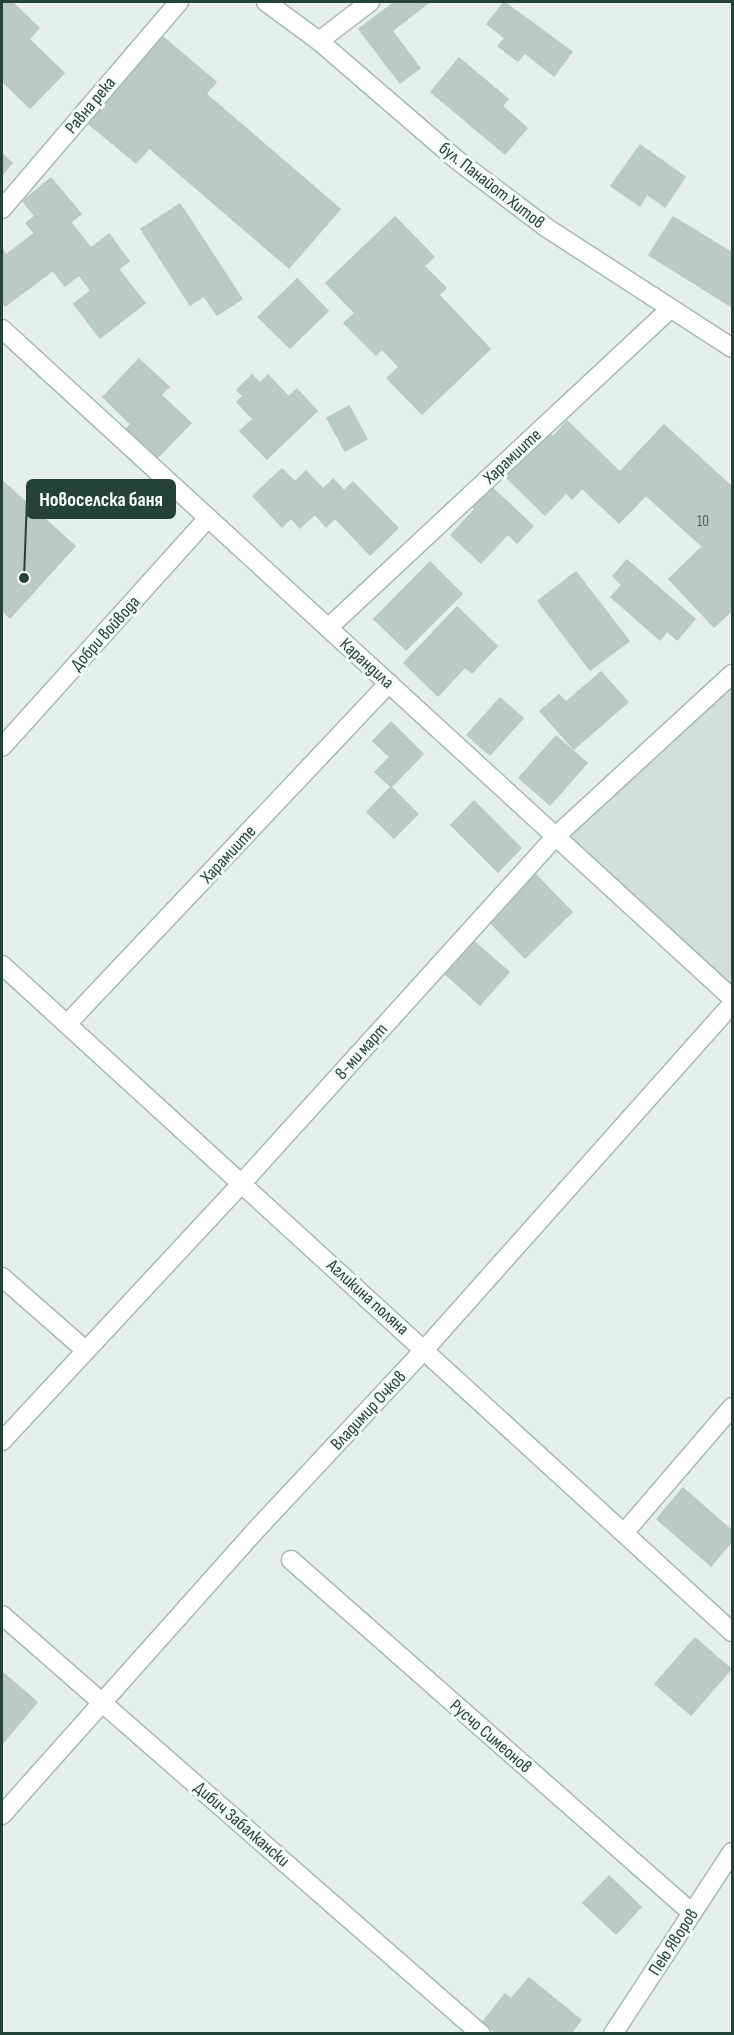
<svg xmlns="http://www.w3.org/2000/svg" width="734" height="2035" font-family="'Sofia Sans Condensed',sans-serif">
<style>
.built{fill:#d4dfda}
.building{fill:#bbcac4;stroke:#b8c9c2;stroke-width:1.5}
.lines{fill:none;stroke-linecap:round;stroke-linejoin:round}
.minor-casing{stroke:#a8b8b2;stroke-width:21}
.minor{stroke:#fff;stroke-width:18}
.labels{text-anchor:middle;stroke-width:6;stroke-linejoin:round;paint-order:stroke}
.number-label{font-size:15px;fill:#4a645c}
.street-label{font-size:18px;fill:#24423a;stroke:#f7fbf9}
.leader{fill:none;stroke:#24423a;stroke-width:2}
.callout-dot{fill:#24423a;stroke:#f7fbf9;stroke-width:2}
.callout{fill:#24423a;stroke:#24423a;stroke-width:2}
.callout-label{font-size:20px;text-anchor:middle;font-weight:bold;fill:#fff}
</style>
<rect width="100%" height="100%" fill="#e6efeb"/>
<!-- built -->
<polygon class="built" points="732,674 732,998 556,836"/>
<!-- building -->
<g class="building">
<polygon points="2,2 12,2 39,28 29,39 64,73 30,108 2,81"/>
<polygon points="395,2 428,3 392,31 420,68 400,83 359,29"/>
<polygon points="504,2 572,52 554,76 525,53 518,61 498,46 505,38 487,24"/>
<polygon points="163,37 216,82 155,153 150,147 136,163 89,124"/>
<polygon points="459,58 508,99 502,106 527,128 505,154 431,92"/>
<polygon points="206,94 340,209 289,268 155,153"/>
<polygon points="640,145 685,177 665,207 647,194 640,206 611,186"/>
<polygon points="2,154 12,163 2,175"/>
<polygon points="51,178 81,214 44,244 26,223 35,216 23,201"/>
<polygon points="180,204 242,299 217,315 204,296 190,305 141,229"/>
<polygon points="395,217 434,257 424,266 446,288 439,295 490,349 422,414 387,378 399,367 382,349 376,355 344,323 355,313 326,283"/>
<polygon points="673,217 732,253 732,307 649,255"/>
<polygon points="71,223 91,248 109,234 129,261 91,291 79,275 65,286 37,250"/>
<polygon points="35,233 44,244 37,250 52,271 5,306 2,302 2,249 6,255"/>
<polygon points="118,269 145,303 100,338 74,304"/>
<polygon points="297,279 328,311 290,348 258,317"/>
<polygon points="139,359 169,387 161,395 191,423 156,459 125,430 131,424 103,397"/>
<polygon points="252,375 260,383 268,375 289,397 297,389 317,411 267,459 240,431 253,419 237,402 243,396 237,390"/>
<polygon points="349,406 367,439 345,451 327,418"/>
<polygon points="567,421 645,496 619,523 582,488 599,470 583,455 578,461 553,437"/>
<polygon points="664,425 732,487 732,568 730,571 620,472"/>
<polygon points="548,432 578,461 583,455 599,470 572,499 566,493 545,515 505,476"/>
<polygon points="282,469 295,482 306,471 323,489 333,479 344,491 353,482 398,528 370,555 335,518 326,527 315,514 300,528 291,518 282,527 253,496"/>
<polygon points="2,481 75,546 10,618 2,610"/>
<polygon points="489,485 533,526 517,543 508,534 481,563 451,535 475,509 470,505"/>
<polygon points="703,546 732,573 732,610 714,627 669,579"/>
<polygon points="627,560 695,619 677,640 667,631 660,640 611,597 622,585 613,576"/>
<polygon points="430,562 462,594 406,650 374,619"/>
<polygon points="576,572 629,641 590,670 538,601"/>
<polygon points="457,607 497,646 472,673 465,667 438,696 404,663"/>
<polygon points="601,672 628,702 574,749 540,711 559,695 566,702"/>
<polygon points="500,698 523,718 490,755 467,735"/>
<polygon points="391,722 423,754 391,787 375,772 390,757 373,741"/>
<polygon points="556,736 587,763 550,805 519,778"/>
<polygon points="391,787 418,814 394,838 367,812"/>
<polygon points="474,801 521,848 498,872 451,825"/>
<polygon points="533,872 572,912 525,958 486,918"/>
<polygon points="472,940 509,972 480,1005 444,973"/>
<polygon points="683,1488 732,1531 732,1541 711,1566 657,1519"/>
<polygon points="695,1638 731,1669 691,1715 655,1684"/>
<polygon points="2,1672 37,1702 2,1744"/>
<polygon points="609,1876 641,1907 616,1934 583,1903"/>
<polygon points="529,1978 581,2020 570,2034 497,2034 483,2022 505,1994 511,1999"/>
</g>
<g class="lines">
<defs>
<g id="minor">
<polyline points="266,2 319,41 457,160 547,228 732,348"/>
<polyline points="319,41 370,2"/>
<polyline points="2,209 179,2"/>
<polyline points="2,329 732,998"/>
<polyline points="328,628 670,309"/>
<polyline points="2,747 208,518"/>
<polyline points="2,965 732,1632"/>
<polyline points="67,1024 389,683"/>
<polyline points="2,1277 84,1349"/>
<polyline points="2,1441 242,1183 556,836 732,674"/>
<polyline points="624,1533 732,1407"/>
<polyline points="291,1560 692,1913"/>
<polyline points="2,1615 481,2034"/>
<polyline points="2,1815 256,1530 425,1349 732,1004"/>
<polyline points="613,2034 732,1852"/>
</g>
</defs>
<!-- minor casing -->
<use href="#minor" class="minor-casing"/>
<!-- minor -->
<use href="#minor" class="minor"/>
</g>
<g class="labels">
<!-- number labels -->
<g class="number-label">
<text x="703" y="526">10</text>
</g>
<!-- street labels -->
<g class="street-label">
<text transform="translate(90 105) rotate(-50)" y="6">Равна река</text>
<text transform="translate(492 185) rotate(38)" y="6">бул. Панайот Хитов</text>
<text transform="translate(512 456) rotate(-43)" y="6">Харамиите</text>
<text transform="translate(105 633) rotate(-48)" y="6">Добри войвода</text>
<text transform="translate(367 663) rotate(42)" y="6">Карандила</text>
<text transform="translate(228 854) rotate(-47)" y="6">Харамиите</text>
<text transform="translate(361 1051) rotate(-48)" y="6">8-ми март</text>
<text transform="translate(368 1297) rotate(42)" y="6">Агликина поляна</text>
<text transform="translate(368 1410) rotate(-47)" y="6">Владимир Очков</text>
<text transform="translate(491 1736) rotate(41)" y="6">Русчо Симеонов</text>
<text transform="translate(242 1824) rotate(41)" y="6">Дибич Забалкански</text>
<text transform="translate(673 1942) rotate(-57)" y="6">Пею Яворов</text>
</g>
</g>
<!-- callouts -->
<path class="leader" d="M24 578L27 499"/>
<circle class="callout-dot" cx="24" cy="578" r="6"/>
<rect class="callout" x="27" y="480" width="148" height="38" rx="6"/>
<g class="callout-label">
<text x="101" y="506">Новоселска баня</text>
</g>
<!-- border -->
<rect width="734" height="2035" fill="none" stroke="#24423a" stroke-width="6"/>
</svg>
